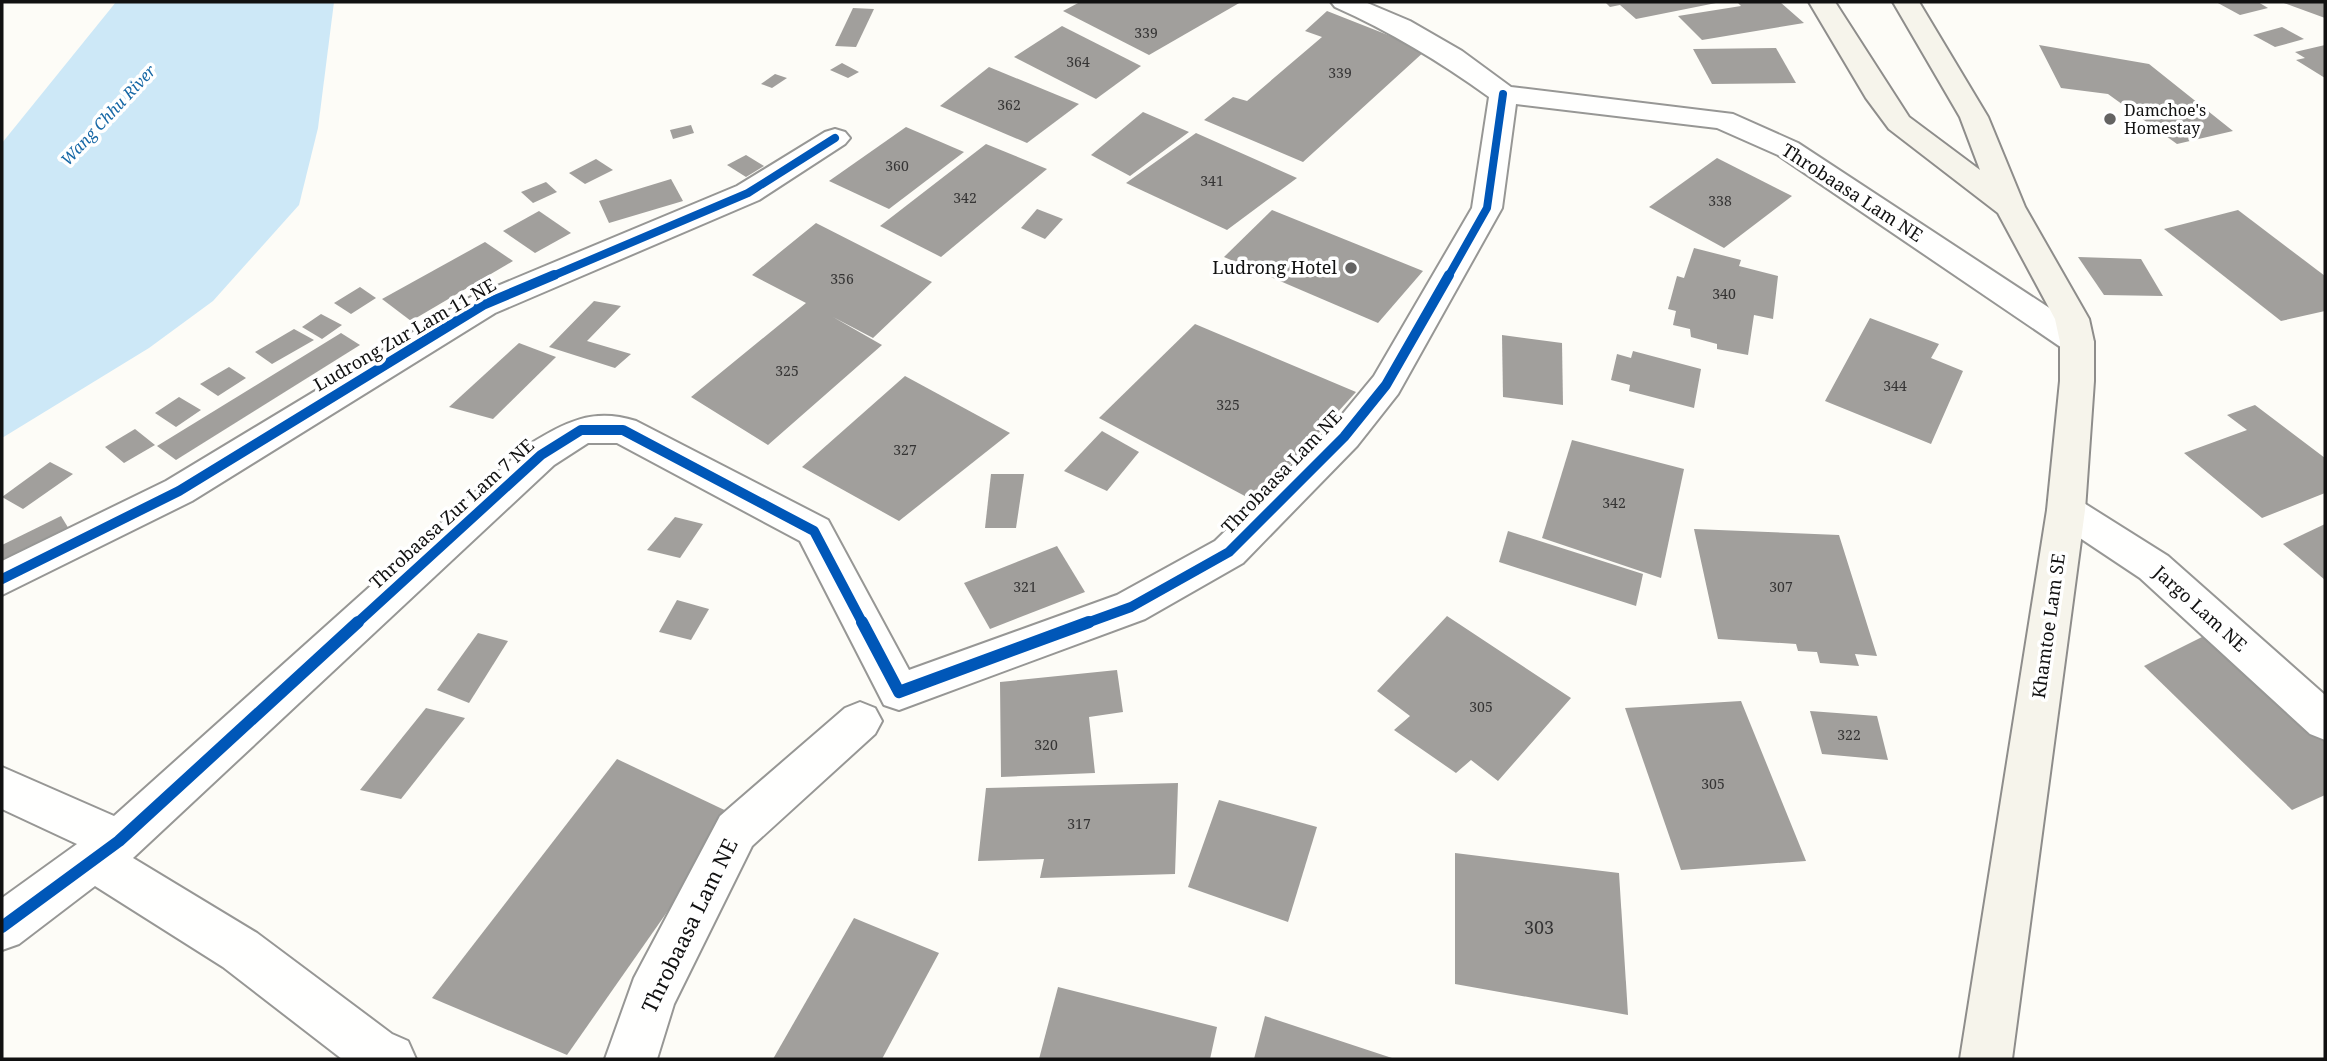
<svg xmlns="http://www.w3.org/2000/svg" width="2327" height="1061" font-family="'Noto Serif',serif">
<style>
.water{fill:#cde8f7}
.building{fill:#a19f9c}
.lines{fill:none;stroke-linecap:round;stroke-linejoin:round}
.street-casing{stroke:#979795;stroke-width:4}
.secondary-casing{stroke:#8e8d8b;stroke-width:4}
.street{fill:#fffffe;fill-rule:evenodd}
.secondary{fill:#f6f4eb;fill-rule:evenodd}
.cycleway-far2-casing{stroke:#fff;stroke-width:11}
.cycleway-far1-casing{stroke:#fff;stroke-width:14}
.cycleway-casing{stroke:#fff;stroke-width:17}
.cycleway-far2{stroke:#0057b8;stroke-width:8}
.cycleway-far1{stroke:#0057b8;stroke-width:10}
.cycleway{stroke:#0057b8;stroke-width:12}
.poi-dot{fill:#646362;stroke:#fff;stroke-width:2.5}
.labels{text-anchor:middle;stroke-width:7;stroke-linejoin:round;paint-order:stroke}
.number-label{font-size:14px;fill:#353434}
.far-poi-label{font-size:16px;fill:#111;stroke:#fff;text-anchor:start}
.far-water-label{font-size:16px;font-style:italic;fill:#1768a6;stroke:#fff}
.street-label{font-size:18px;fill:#111;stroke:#fff}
.poi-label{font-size:18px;fill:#111;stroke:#fff;text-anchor:end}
.near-number-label{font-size:18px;fill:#353434}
.near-street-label{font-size:21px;fill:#111;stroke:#fff}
</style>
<rect width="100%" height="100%" fill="#fdfcf7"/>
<!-- water -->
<polygon class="water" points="116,2 334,2 318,128 299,205 213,301 149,348 2,438 2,143"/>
<!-- building -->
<g class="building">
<polygon points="1080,2 1241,2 1149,55 1063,11"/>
<polygon points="1605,2 1716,2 1716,3 1636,19 1620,5 1610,7"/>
<polygon points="1737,2 1780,2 1804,23 1702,40 1678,16 1741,6"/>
<polygon points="2216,2 2258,2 2268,8 2240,15"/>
<polygon points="2281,2 2325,2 2325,18"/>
<polygon points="853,8 874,9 856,47 835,46"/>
<polygon points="1327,11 1426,50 1303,162 1204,120 1233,97 1247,101 1322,37 1305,31"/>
<polygon points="1062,26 1141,66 1096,99 1014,57"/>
<polygon points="2282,27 2304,39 2275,47 2253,35"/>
<polygon points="2039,45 2149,64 2233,131 2177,144 2108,94 2061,88"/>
<polygon points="2325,45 2325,78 2296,60 2305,58 2295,52"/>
<polygon points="1776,48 1796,83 1712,84 1693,49"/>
<polygon points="842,63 859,72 848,78 830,70"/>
<polygon points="989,67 1079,104 1027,143 940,106"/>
<polygon points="775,74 787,78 772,88 761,84"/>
<polygon points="1143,112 1189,132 1130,176 1091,155"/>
<polygon points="691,125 694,133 673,139 670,130"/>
<polygon points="906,127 964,152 889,209 829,181"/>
<polygon points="1196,133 1297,178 1227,230 1126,183"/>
<polygon points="986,144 1047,169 941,257 880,226"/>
<polygon points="746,155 764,166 746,177 727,165"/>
<polygon points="1717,158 1792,196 1724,248 1649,207"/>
<polygon points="596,159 613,170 585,184 569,173"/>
<polygon points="671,179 683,201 609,223 599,201"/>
<polygon points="546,182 557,192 533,203 521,192"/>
<polygon points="1037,209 1063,219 1045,239 1021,228"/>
<polygon points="1272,210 1423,271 1378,323 1224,257"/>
<polygon points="2238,210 2325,276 2325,311 2281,321 2164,229"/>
<polygon points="539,211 571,233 535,253 503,231"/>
<polygon points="816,223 932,282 873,338 833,317 882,345 768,445 691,397 806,303 752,275"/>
<polygon points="485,242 513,261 411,321 382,299"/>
<polygon points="1694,248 1741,260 1739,266 1778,276 1773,319 1754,315 1748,355 1717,349 1717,344 1691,337 1690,329 1673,325 1676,311 1668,309 1677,276 1684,278"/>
<polygon points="2078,257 2141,259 2163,296 2104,295"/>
<polygon points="360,287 376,298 351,314 334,303"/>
<polygon points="594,301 621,306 587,341 631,354 615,368 549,347"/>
<polygon points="321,314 342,325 322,339 302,327"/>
<polygon points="1870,318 1939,344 1931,358 1963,371 1931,444 1825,401"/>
<polygon points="1195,324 1356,392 1256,502 1099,418"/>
<polygon points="294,329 314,340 272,364 255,352"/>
<polygon points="341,333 360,345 176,460 157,446"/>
<polygon points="1502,335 1562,343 1563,405 1503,397"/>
<polygon points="519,343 556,357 493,419 449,407"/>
<polygon points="1633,351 1701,369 1694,408 1629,391 1630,385 1611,380 1617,354 1631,358"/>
<polygon points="229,367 246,378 218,396 200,384"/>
<polygon points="905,376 1010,433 899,521 802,467"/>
<polygon points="179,397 201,410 176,427 155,413"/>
<polygon points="2255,405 2325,458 2325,493 2262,518 2184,453 2247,430 2227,415"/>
<polygon points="135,429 155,445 124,463 105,447"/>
<polygon points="1102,431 1139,452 1107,491 1064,471"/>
<polygon points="1572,440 1684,469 1661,578 1542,538"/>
<polygon points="50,462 73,474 23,509 2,497"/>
<polygon points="991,474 1024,474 1016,528 985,528"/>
<polygon points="61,516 75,539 2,576 2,545"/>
<polygon points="675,517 703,524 680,558 647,550"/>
<polygon points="2325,524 2325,580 2283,544"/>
<polygon points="1694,529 1839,535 1877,656 1855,654 1859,666 1820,663 1817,652 1798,651 1796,644 1718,639"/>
<polygon points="1508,531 1643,574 1636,606 1499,562"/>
<polygon points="1057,546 1085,592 990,629 964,583"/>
<polygon points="677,600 709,609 691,640 659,632"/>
<polygon points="1447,616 1571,698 1498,781 1471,760 1456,773 1394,730 1410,716 1377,691"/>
<polygon points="2212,632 2325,736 2325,795 2292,810 2144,666"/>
<polygon points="478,633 508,641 469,703 437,690"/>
<polygon points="1117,670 1123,712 1089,717 1095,773 1001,777 1000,682"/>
<polygon points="1741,701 1806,861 1681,870 1625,708"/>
<polygon points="426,708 465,718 401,799 360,790"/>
<polygon points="1810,711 1877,716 1888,760 1822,754"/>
<polygon points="617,759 735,815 567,1055 432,998"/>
<polygon points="1178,783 1175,874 1040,878 1044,859 978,861 986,788"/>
<polygon points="1219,800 1317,827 1288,922 1188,887"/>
<polygon points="1455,853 1619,873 1628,1015 1455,984"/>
<polygon points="854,918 939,953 882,1059 773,1059"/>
<polygon points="1058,987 1217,1027 1210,1059 1039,1059"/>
<polygon points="1265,1016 1395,1059 1254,1059"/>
</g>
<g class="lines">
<defs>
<g id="street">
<path d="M1331,2H1365L1410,21L1462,51L1511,87L1733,114L1798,143L2089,334L2094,342L2089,350L2077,354L2065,350L1778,155L1717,128L1516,104L1502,208L1398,394L1357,446L1243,563L1145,619L899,710L884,705L800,541L617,443H588L554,465L133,858L257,933L392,1034L408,1041L416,1059H342L223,967L95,886L19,944L2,950V898L77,844L2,809V767L114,816L528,445C565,423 591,407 636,421L828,520L909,670L1117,595L1215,541L1331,428L1374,376L1472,208L1489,97C1439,61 1391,32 1335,7Z"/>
<polygon points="835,129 845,132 850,138 845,144 759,200 495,313 192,501 2,595 2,561 166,481 471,297 737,186 825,132"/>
<polygon points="2066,495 2079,500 2168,556 2325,695 2325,740 2310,734 2140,578 2053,520 2047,510 2053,500"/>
<polygon points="860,702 875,708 882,721 875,734 752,846 674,1004 657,1059 605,1059 634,978 720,816 845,708"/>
</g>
<polygon id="secondary" points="1809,2 1835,2 1909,117 1980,170 1960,117 1893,2 1919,2 1988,117 2025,207 2089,319 2094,342 2094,381 2085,510 2012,1059 1960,1059 2047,510 2060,381 2060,342 2055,319 1998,213 1889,129 1866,98"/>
</defs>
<!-- street casing -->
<use href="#street" class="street-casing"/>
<!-- secondary casing -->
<use href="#secondary" class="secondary-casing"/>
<!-- street -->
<use href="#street" class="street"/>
<!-- secondary -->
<use href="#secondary" class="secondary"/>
<defs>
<g id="cycleway-far2">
<polyline points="550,277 748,193 835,138"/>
<polyline points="1448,277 1487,208 1503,94"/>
</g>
<g id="cycleway-far1">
<polyline points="2,579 179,491 483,305 554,275"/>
<polyline points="356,624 541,455 581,430 623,430 814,531 863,624"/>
<polyline points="1084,624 1131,607 1229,552 1344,437 1386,385 1449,275"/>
</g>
<g id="cycleway">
<polyline points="862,622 899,692 1089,622"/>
<polyline points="2,927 119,841 358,622"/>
</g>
</defs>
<!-- cycleway-far2 casing -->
<use href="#cycleway-far2" class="cycleway-far2-casing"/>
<!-- cycleway-far1 casing -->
<use href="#cycleway-far1" class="cycleway-far1-casing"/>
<!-- cycleway casing -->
<use href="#cycleway" class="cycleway-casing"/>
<!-- cycleway-far2 -->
<use href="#cycleway-far2" class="cycleway-far2"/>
<!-- cycleway-far1 -->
<use href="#cycleway-far1" class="cycleway-far1"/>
<!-- cycleway -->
<use href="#cycleway" class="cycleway"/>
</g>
<!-- markers -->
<g class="poi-dot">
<circle cx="2110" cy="119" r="7"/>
<circle cx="1351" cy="268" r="7"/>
</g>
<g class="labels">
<!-- number labels -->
<g class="number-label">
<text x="1146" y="38">339</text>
<text x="1078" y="67">364</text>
<text x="1340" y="78">339</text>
<text x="1009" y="110">362</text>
<text x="897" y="171">360</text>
<text x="1212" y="186">341</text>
<text x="965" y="203">342</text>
<text x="1720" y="206">338</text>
<text x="842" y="284">356</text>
<text x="1724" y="299">340</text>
<text x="787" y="376">325</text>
<text x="1895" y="391">344</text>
<text x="1228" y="410">325</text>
<text x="905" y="455">327</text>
<text x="1614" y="508">342</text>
<text x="1025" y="592">321</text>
<text x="1781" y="592">307</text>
<text x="1481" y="712">305</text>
<text x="1849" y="740">322</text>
<text x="1046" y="750">320</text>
<text x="1713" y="789">305</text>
<text x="1079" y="829">317</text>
</g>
<!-- far-poi labels -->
<g class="far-poi-label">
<text x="2124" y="116">Damchoe's<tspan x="2124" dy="18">Homestay</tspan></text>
</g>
<!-- far-water labels -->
<g class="far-water-label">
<text transform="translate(108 115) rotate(-47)" y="6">Wang Chhu River</text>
</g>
<!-- street labels -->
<g class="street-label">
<text transform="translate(1852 193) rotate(33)" y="6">Throbaasa Lam NE</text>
<text transform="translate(405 335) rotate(-30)" y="6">Ludrong Zur Lam 11 NE</text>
<text transform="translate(1282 472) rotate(-46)" y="6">Throbaasa Lam NE</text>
<text transform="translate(452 514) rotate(-42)" y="6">Throbaasa Zur Lam 7 NE</text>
<text transform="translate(2200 609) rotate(42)" y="6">Jargo Lam NE</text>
<text transform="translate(2049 626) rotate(-82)" y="6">Khamtoe Lam SE</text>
</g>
<!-- poi labels -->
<g class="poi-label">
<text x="1337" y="274">Ludrong Hotel</text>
</g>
<!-- near-number labels -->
<g class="near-number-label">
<text x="1539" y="934">303</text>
</g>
<!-- near-street labels -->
<g class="near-street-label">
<text transform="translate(690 926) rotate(-64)" y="7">Throbaasa Lam NE</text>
</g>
</g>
<!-- border -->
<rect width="2327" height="1061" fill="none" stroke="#111111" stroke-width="7"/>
</svg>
